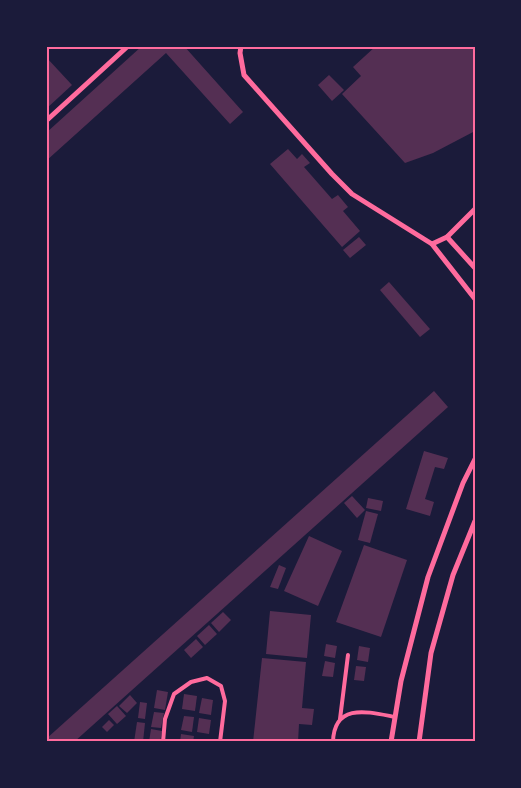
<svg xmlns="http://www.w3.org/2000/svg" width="521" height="788" font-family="Overpass,sans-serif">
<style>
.building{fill:#542f53}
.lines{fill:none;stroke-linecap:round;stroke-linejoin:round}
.service{stroke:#ff6b9d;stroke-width:4}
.minor{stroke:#ff6b9d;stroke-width:5}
.neatline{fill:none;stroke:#ff6b9d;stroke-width:2}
</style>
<rect width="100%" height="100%" fill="#1b1b3a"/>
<!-- building -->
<g class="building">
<polygon points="142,46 184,46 243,112 230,124 166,53 46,161 46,133"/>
<polygon points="376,46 475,46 475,131 433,153 405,163 342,94 361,76 353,67"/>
<polygon points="46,57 72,85 46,109"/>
<polygon points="329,75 344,90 332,101 318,85"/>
<polygon points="288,149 297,159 302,154 310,163 304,167 332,199 338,195 348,207 343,211 360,231 342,247 270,164"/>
<polygon points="359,237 366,245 350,258 343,250"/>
<polygon points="389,282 430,329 420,337 380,290"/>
<polygon points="434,391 448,407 74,742 46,742 46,739"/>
<polygon points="424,451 448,458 444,469 435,467 425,499 434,502 430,516 406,509"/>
<polygon points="352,496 365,510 357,518 344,503"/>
<polygon points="368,498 383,501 381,511 366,508"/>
<polygon points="366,511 378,514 370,543 358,540"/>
<polygon points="309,536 342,551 318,606 284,591"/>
<polygon points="364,545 407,560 381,637 336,622"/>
<polygon points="279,565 286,568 278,589 270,587"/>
<polygon points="270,611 311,615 307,658 266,654"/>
<polygon points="223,612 231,620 219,632 211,623"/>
<polygon points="209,625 217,634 205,645 197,636"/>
<polygon points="196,639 203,647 191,658 184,650"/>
<polygon points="326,644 337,646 335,658 324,656"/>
<polygon points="359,646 370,648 368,662 357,660"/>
<polygon points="262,658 306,662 302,708 314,709 312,725 299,724 298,742 253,742"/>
<polygon points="325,661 335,663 333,677 322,676"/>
<polygon points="356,666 366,667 364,681 354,680"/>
<polygon points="157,690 168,692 165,710 154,708"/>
<polygon points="184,694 197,696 195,711 182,709"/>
<polygon points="130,695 137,703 127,713 119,706"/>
<polygon points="202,698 213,700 211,715 199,713"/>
<polygon points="140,702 147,703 145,719 138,718"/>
<polygon points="117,706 126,716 117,724 108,714"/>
<polygon points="154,712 164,713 161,728 151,727"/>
<polygon points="184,716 194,717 192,732 181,730"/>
<polygon points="199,718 211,720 209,734 197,732"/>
<polygon points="109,720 114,725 107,732 102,727"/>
<polygon points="137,722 145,723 143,742 134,742"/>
<polygon points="151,729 162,731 160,742 149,742"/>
<polygon points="181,734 194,736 193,742 180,742"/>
</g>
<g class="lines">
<!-- service -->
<g class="service">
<polyline points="340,719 348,655"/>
<polyline points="163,742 165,719 174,694 191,682 207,678 221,686 225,701 220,742"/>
<path d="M333,742C334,702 369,712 395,717"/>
</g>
<!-- minor -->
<g class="minor">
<polyline points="241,46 240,53 244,75 332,174 352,194 432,244 447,237 475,209"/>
<polyline points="46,121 128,46"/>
<polyline points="447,237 475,268"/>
<polyline points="432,244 475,299"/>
<polyline points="391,742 401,681 428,577 463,483 475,459"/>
<polyline points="419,742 431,653 453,575 475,521"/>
</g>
</g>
<!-- border -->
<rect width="521" height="788" fill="none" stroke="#1b1b3a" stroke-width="95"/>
<rect x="48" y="48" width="426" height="692" class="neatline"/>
</svg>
